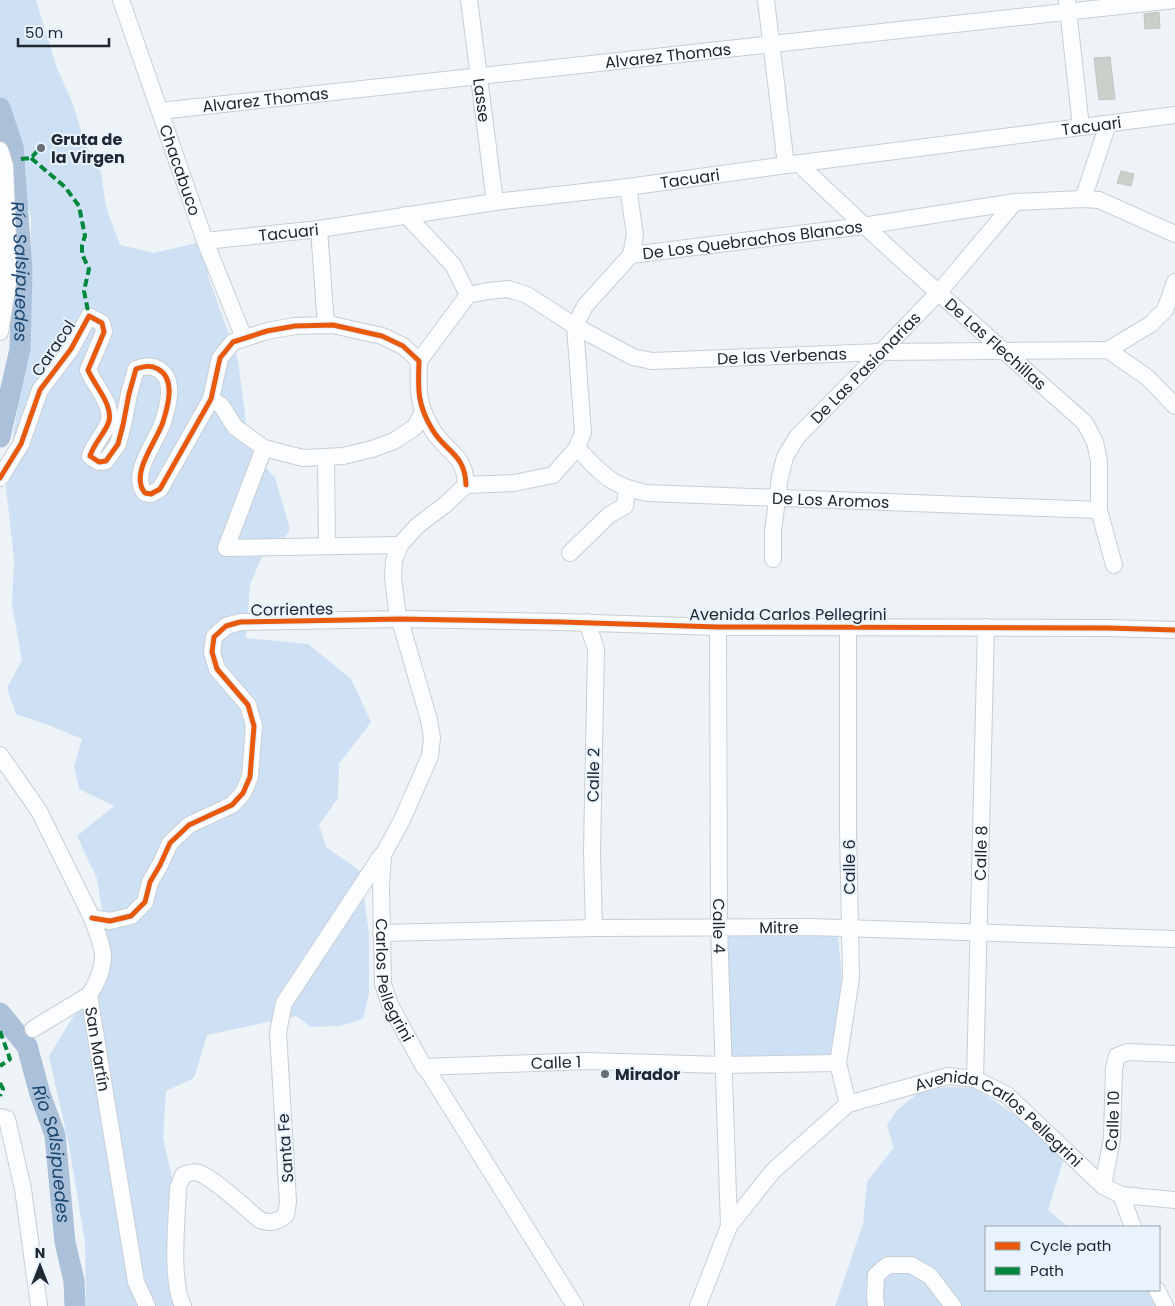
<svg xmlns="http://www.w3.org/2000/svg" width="1175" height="1306" font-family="Poppins,sans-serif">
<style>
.green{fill:#cee0f3}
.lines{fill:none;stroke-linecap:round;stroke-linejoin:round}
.river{stroke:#aac1d9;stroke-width:21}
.building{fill:#cbd0cb;stroke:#c0c5c2}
.minor-casing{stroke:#c8ced5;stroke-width:18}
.minor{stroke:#fcfdfe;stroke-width:16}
.quiet{stroke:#00873e;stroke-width:4;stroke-dasharray:8 4;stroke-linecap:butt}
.cycleway-casing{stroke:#e9f3fd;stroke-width:8}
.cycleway{stroke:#e8590c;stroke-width:5}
.poi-dot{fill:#686f77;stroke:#e9f3fd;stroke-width:2}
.labels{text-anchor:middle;stroke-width:4;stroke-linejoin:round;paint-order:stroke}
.street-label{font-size:16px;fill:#202832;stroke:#e9f3fd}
.poi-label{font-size:16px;font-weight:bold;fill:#202832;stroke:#e9f3fd;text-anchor:start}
.water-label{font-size:18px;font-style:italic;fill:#194671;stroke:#e9f3fd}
</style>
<rect width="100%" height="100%" fill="#eef3f8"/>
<!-- green -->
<g class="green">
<polygon points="0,0 36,0 57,68 73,104 85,144 101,172 106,207 120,245 154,253 205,241 208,276 238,360 247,430 256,457 275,478 290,529 281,544 266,548 250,584 246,638 308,644 351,679 371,722 339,764 338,798 319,825 326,847 360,871 369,933 369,994 363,1019 339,1026 311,1027 296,1016 207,1035 194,1078 166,1091 163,1138 172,1178 169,1235 175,1306 86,1306 85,1243 69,1145 49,1056 87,994 97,969 104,922 97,879 77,836 114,806 79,789 74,766 82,739 46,724 16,714 7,688 22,660 12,605 14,559 6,488 29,326 31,217 0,131"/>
<polygon points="728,936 838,936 842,979 833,1056 730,1057"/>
<polygon points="946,1087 976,1088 1019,1118 1064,1158 1048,1210 1068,1227 986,1227 986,1290 1154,1290 1161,1306 835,1306 863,1224 867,1182 894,1147 887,1126 896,1111 918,1093"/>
</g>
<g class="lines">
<!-- river -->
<g class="river">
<path id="s1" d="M0,108L13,147L22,271L20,349L0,437"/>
<path id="s2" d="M0,1013L27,1046L40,1094L55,1135L65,1242L74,1281L75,1306"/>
</g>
</g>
<!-- building -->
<g class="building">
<polygon points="1159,12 1160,28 1145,29 1144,14"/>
<polygon points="1110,57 1115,99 1099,100 1094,58"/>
<polygon points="1121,171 1134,174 1131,186 1117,183"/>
</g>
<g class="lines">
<defs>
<g id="minor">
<path id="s3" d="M121,0L205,241L244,338"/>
<path id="s4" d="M469,0L495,202"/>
<polyline points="766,0 786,165"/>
<polyline points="1067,0 1081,127"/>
<path id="s5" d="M160,111L1175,0"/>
<polyline points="0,150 5,166 8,238 8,284 0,332"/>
<path id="s6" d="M798,163C891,253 989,337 1085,423L1095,442L1099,461V510L1114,565"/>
<polyline points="628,187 635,235 631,255"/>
<polyline points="1083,199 1108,124"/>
<polyline points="406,215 453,265 468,295"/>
<polyline points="319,229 326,325"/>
<path id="s7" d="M205,241L319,229L495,202L628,187L786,165L1175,115"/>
<polyline points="1108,350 1151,324 1165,310 1175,282"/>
<path id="s8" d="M419,361L468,295L488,291L508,289L527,295L575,326L633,357L652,361L881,352L1108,350L1148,378L1175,406"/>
<polyline points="211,399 221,405 235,427 264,448 303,458 343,456 372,449 394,441 415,427 423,412"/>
<polyline points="264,448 226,548 400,545"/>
<path id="s9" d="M577,448C602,474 610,486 647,493L1099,510"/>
<polyline points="326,457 327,546"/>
<path d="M0,478L21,444L40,390L71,349L89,316L102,323L104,332L88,370C94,385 113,404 109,421C106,432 94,443 90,456L99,462L106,461L118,444L123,425L129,394L136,369C145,366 150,365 158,369C176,379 168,406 163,422C157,441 129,474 145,493L151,494L160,489L211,399L220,358L233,342L267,331L295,326L333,325L382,336L403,346L419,361C418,389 417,404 432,429C445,452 465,453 466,485"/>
<path id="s10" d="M466,485L446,504L417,526L400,545L394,560L393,578L397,610L429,720L432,738L430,756L402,820L383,855L381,887L383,984L390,1005L424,1067L428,1071L575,1306"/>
<path id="s11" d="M466,485L514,483L553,475L577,448L583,432L575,326L585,306L631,255L863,226L1015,202L1083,199L1099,200L1175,234"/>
<polyline points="570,553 609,515 625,506 627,489"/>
<path id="s12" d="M773,559V531L780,477L785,457L797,437L881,352L939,292L1015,202"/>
<polyline points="587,622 596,649 592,852 594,928"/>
<path id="s13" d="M718,627L719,927L729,1226"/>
<path id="s14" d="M0,755L39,811L92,918C96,930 103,945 103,957C103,970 96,985 89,995L136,1282L147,1306"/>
<polyline points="92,918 110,921 131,916 145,902 150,882 160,865 170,843 189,825 232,805 243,793 250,777 254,726 248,705 217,669 212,652 214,637 226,626 240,622 401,619 561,622 718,627 1108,628 1175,630"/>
<path id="s15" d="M381,933L594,928L811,927L1175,939"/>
<polyline points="33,1029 89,995"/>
<path id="s16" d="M424,1067L588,1061L723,1065L838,1063"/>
<path id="s17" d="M975,1079L986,627"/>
<polyline points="848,1104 838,1063 851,978 848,829 848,627"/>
<polyline points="0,1117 7,1119 23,1189 39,1306"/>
<path id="s18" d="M1103,1186L1112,1138L1114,1068L1117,1056L1128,1052L1175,1054"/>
<polyline points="1121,1195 1175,1200"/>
<polyline points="1157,1290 1165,1306"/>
<path d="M183,1306C170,1279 177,1220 178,1188L183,1175C189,1173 193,1171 199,1173C215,1179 245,1208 260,1220C271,1224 277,1222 286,1215L288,1202L278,1032L284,1003L381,856"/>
<path id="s19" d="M698,1306L729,1226L773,1171L848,1104L948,1076L975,1079L1007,1095L1103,1186L1121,1195L1133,1227"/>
<polyline points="876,1306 875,1296 876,1275 888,1265 911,1265 930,1276 953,1306"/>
</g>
</defs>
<!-- minor casing -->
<use href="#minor" class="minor-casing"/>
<!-- minor -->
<use href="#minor" class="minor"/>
<!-- quiet -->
<g class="quiet">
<polyline points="31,158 65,187 79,206 85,236 82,245 82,254 89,269 84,291 89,316"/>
<polyline points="21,159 31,158 40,148"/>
<polyline points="0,1031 10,1059 0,1066"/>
<polyline points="0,1083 3,1089 0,1096"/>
</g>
<defs>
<g id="cycleway">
<path d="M0,478L21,444L40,390L71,349L89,316L102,323L104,332L88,370C94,385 113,404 109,421C106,432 94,443 90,456L99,462L106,461L118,444L123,425L129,394L136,369C145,366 150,365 158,369C176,379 168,406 163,422C157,441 129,474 145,493L151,494L160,489L211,399L220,358L233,342L267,331L295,326L333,325L382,336L403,346L419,361C418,389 417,404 432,429C445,452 465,453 466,485"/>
<polyline points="92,918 110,921 131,916 145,902 150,882 160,865 170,843 189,825 232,805 243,793 250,777 254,726 248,705 217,669 212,652 214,637 226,626 240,622 401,619 561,622 718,627 1108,628 1175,630"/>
</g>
</defs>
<!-- cycleway casing -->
<use href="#cycleway" class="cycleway-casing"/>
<!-- cycleway -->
<use href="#cycleway" class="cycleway"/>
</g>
<!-- markers -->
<g class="poi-dot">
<circle cx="41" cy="148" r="5"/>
<circle cx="605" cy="1074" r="5"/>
</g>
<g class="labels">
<!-- street labels -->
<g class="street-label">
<text dy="6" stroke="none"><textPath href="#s5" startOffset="511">Alvarez Thomas</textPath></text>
<text dy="6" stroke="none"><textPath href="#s5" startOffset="106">Alvarez Thomas</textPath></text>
<text dy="6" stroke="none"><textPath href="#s4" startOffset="101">Lasse</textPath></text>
<text dy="6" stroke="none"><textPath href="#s7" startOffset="894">Tacuari</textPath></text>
<text dy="6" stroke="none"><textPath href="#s3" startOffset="180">Chacabuco</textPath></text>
<text dy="6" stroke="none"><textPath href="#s7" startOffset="489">Tacuari</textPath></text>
<text dy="6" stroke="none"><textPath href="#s7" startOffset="84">Tacuari</textPath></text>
<text dy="6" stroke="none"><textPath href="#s11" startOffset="461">De Los Quebrachos Blancos</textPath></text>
<text dy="6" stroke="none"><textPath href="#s6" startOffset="268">De Las Flechillas</textPath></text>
<text transform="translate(53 348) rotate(-56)" y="6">Caracol</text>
<text dy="6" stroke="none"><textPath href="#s8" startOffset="415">De las Verbenas</textPath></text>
<text dy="6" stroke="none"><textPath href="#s12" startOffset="224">De Las Pasionarias</textPath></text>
<text dy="6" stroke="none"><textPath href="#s9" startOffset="269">De Los Aromos</textPath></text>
<text transform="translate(292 609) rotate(-1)" y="6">Corrientes</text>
<text x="788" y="620">Avenida Carlos Pellegrini</text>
<text transform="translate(593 775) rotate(-89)" y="6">Calle 2</text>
<text dy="6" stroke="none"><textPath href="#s17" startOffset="226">Calle 8</textPath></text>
<text transform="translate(849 867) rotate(-90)" y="6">Calle 6</text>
<text dy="6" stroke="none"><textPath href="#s13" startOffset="299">Calle 4</textPath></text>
<text dy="6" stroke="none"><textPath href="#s15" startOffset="398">Mitre</textPath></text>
<text dy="6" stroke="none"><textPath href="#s10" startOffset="544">Carlos Pellegrini</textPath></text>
<text dy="6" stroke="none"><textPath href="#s14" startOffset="324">San Martín</textPath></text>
<text dy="6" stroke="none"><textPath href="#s16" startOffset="132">Calle 1</textPath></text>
<text dy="6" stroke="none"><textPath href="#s18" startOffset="66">Calle 10</textPath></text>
<text dy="6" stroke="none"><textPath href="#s19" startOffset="425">Avenida Carlos Pellegrini</textPath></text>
<text transform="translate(285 1148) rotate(-94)" y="6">Santa Fe</text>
</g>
<!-- poi labels -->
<g class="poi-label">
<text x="51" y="145">Gruta de<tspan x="51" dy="18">la Virgen</tspan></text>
<text x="615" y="1080">Mirador</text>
</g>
<!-- water labels -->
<g class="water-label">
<text dy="6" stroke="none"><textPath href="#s1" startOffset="166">Río Salsipuedes</textPath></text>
<text dy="6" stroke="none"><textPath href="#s2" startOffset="154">Río Salsipuedes</textPath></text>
</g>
</g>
<!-- legend -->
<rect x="985" y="1226" width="175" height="65" fill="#e9f3fd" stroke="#99a2ac"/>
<rect x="995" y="1242" width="25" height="8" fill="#e8590c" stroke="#99a2ac"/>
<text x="1030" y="1251" font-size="15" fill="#202832">Cycle path</text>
<rect x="995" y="1267" width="25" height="8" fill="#00873e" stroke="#99a2ac"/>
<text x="1030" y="1276" font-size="15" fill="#202832">Path</text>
<!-- north arrow -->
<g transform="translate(40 1266)" stroke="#e9f3fd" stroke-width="4" paint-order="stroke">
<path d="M0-4L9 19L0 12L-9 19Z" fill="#202832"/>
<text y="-8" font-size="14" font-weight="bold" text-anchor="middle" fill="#202832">N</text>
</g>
<!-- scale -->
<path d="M18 38v8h91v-8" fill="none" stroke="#202832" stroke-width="2.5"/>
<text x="25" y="38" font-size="15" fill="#202832" stroke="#e9f3fd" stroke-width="4" paint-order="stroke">50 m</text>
</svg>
